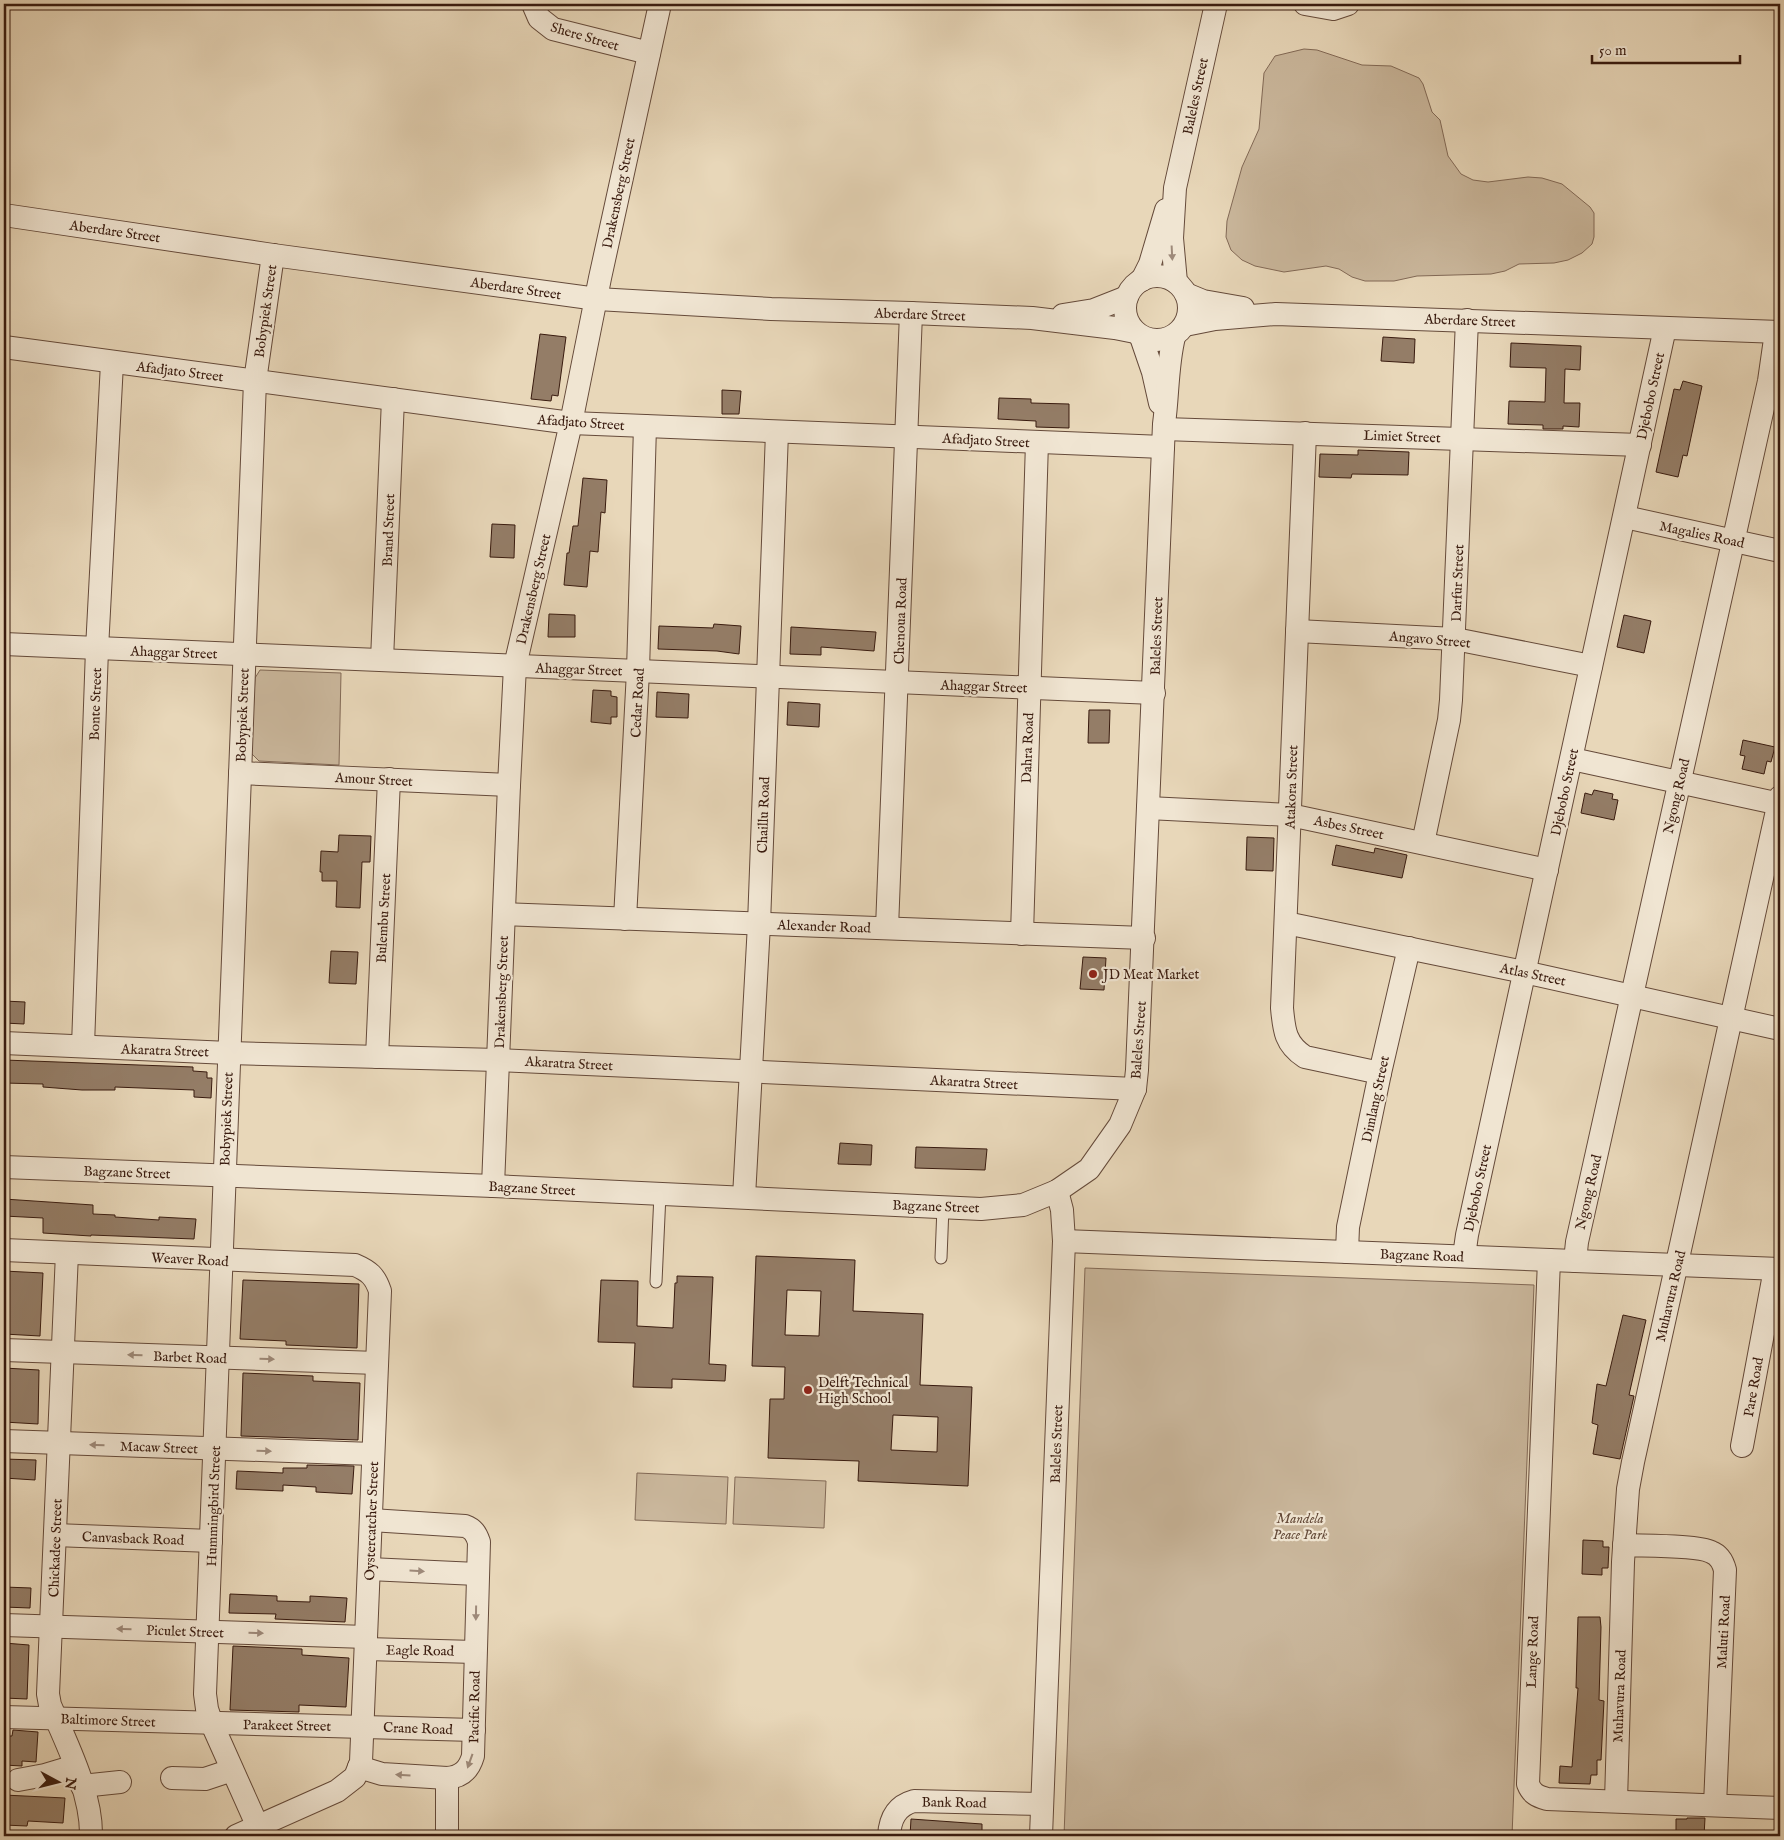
<svg xmlns="http://www.w3.org/2000/svg" width="1784" height="1840" font-family="'IM FELL English',serif">
<style>
.green{fill:#cab79c;stroke:#826956}
.building{fill:#947d67;stroke:#391b0f;fill-rule:evenodd}
.lines{fill:none;stroke-linecap:round;stroke-linejoin:round}
.service-casing{stroke:#654a3a;stroke-width:13}
.minor-casing{stroke:#654a3a;stroke-width:24}
.service{stroke:#f0e5d2;stroke-width:11}
.minor{stroke:#f0e5d2;stroke-width:22}
.oneway{fill:#9e8a7a}
.poi-dot{fill:#8f2418;stroke:#f0e5d2;stroke-width:2}
.labels{text-anchor:middle;stroke-width:4.5;stroke-linejoin:round;paint-order:stroke}
.street-label{font-size:14px;fill:#391b0f;stroke:#f0e5d2}
.poi-label{font-size:14px;fill:#391b0f;stroke:#f0e5d2;text-anchor:start}
.park-label{font-size:14px;font-style:italic;fill:#644a39;stroke:#f0e5d2}
</style>
<rect width="100%" height="100%" fill="#e8d7b9"/>
<filter id="stains"><feTurbulence type="fractalNoise" baseFrequency=".004" numOctaves="4"/><feColorMatrix values="0 0 0 0 .2 0 0 0 0 .09 0 0 0 0 .02 0 0 0 .5 -.17"/></filter>
<radialGradient id="worn" r=".72"><stop offset=".6" stop-color="#630" stop-opacity="0"/><stop offset="1" stop-color="#630" stop-opacity=".3"/></radialGradient>
<!-- green -->
<g class="green">
<polygon points="1304,49 1317,50 1362,65 1391,66 1419,78 1423,84 1432,112 1440,120 1448,156 1461,174 1473,180 1488,182 1528,177 1542,178 1562,184 1590,207 1594,213 1594,237 1592,244 1582,253 1568,260 1554,263 1519,264 1505,271 1491,274 1417,276 1394,281 1365,281 1352,277 1339,269 1326,266 1284,272 1255,266 1242,260 1231,250 1226,237 1227,221 1242,167 1259,129 1264,73 1275,56"/>
<polygon points="260,670 341,673 339,765 259,761 251,753 255,678"/>
<polygon points="1085,1268 1534,1285 1512,1836 1064,1836"/>
<polygon points="637,1473 728,1477 726,1524 635,1520"/>
<polygon points="735,1477 826,1481 824,1528 733,1524"/>
</g>
<!-- building -->
<g class="building">
<polygon points="540,334 566,337 558,396 552,395 551,401 531,399"/>
<polygon points="1383,337 1415,339 1414,363 1381,361"/>
<polygon points="1511,343 1581,346 1580,370 1565,369 1564,403 1580,403 1579,427 1563,426 1563,429 1543,429 1543,425 1508,424 1509,401 1545,402 1546,368 1510,367"/>
<polygon points="1683,381 1702,386 1687,456 1683,455 1678,477 1656,472 1674,389 1680,390"/>
<polygon points="722,390 741,391 739,414 722,414"/>
<polygon points="999,398 1031,399 1031,403 1069,404 1069,428 1036,427 1036,421 998,419"/>
<polygon points="1358,450 1409,452 1408,475 1352,474 1351,478 1319,477 1320,454 1358,455"/>
<polygon points="583,478 607,480 605,513 601,512 598,552 590,551 587,587 564,585 567,553 569,553 573,526 578,526"/>
<polygon points="492,524 515,525 514,558 490,557"/>
<polygon points="549,614 575,615 575,637 548,637"/>
<polygon points="1624,615 1651,621 1644,653 1617,647"/>
<polygon points="714,624 741,626 739,654 717,651 658,649 659,626 713,628"/>
<polygon points="791,627 876,632 874,651 821,647 821,655 790,654"/>
<polygon points="593,690 611,691 611,696 617,697 617,717 611,717 611,724 591,722"/>
<polygon points="657,692 689,694 688,718 656,717"/>
<polygon points="788,702 820,704 819,727 787,725"/>
<polygon points="1089,710 1110,710 1109,743 1088,743"/>
<polygon points="1743,740 1775,747 1771,762 1767,761 1764,774 1742,769 1745,756 1740,755"/>
<polygon points="1594,790 1613,794 1612,799 1618,800 1614,820 1581,813 1585,793 1592,795"/>
<polygon points="339,835 371,836 370,862 362,862 360,908 336,907 337,881 322,881 322,872 320,872 321,851 338,852"/>
<polygon points="1247,837 1274,838 1273,871 1246,870"/>
<polygon points="1336,845 1374,853 1375,848 1407,855 1402,878 1332,865"/>
<polygon points="331,951 358,952 356,984 329,983"/>
<polygon points="1083,957 1106,958 1104,990 1080,989"/>
<polygon points="4,1001 25,1002 24,1024 4,1023"/>
<polygon points="4,1060 193,1067 193,1071 207,1072 207,1078 212,1078 211,1098 194,1097 194,1090 115,1087 115,1090 82,1090 43,1087 43,1084 4,1083"/>
<polygon points="840,1143 872,1145 871,1165 838,1164"/>
<polygon points="916,1147 987,1149 985,1170 915,1168"/>
<polygon points="4,1199 93,1205 93,1214 115,1215 115,1217 159,1220 159,1217 196,1219 194,1239 91,1235 91,1236 43,1233 43,1218 4,1216"/>
<path d="M756,1256L855,1260L853,1311L923,1314L920,1385L972,1387L968,1486L858,1481L859,1461L768,1458L770,1399H784L785,1367L752,1366ZM787,1290L821,1291L819,1336L785,1335ZM893,1415L938,1417L937,1452L891,1450Z"/>
<polygon points="4,1271 43,1273 40,1336 4,1334"/>
<polygon points="677,1276 713,1277 709,1364 726,1365 725,1381 672,1379 672,1388 633,1387 635,1343 598,1342 601,1280 638,1281 637,1326 673,1328 675,1283 677,1283"/>
<polygon points="243,1280 359,1284 357,1348 286,1345 286,1341 240,1339"/>
<polygon points="1623,1315 1646,1320 1629,1395 1634,1396 1620,1459 1593,1454 1598,1425 1592,1423 1597,1384 1606,1386"/>
<polygon points="4,1368 39,1370 38,1424 4,1422"/>
<polygon points="243,1373 313,1376 313,1381 360,1383 358,1440 241,1436"/>
<polygon points="4,1459 36,1460 35,1480 4,1478"/>
<polygon points="307,1465 354,1466 352,1494 316,1492 316,1487 283,1485 283,1491 236,1489 237,1471 283,1473 283,1468 307,1468"/>
<polygon points="1583,1540 1603,1541 1603,1547 1609,1547 1608,1568 1602,1568 1602,1575 1582,1574"/>
<polygon points="4,1587 31,1588 30,1608 4,1607"/>
<polygon points="230,1594 277,1596 277,1601 310,1602 310,1596 347,1598 345,1622 275,1619 276,1614 229,1613"/>
<polygon points="1578,1617 1600,1617 1601,1627 1599,1700 1604,1701 1601,1760 1597,1760 1597,1775 1591,1775 1590,1784 1559,1783 1560,1766 1572,1767 1578,1688 1576,1688"/>
<polygon points="4,1643 29,1645 27,1699 4,1698"/>
<polygon points="233,1646 302,1649 302,1655 349,1658 346,1707 299,1705 299,1712 230,1710"/>
<polygon points="13,1730 38,1732 36,1762 22,1761 22,1766 4,1765 4,1736 12,1736"/>
<polygon points="4,1795 65,1798 63,1823 28,1821 27,1826 4,1825"/>
<polygon points="1687,1818 1705,1818 1704,1836 1676,1836 1676,1819 1687,1819"/>
<polygon points="911,1819 982,1824 982,1836 910,1836"/>
</g>
<g class="lines">
<defs>
<g id="service">
<polyline points="941,1258 943,1207"/>
<polyline points="656,1282 660,1194"/>
</g>
<g id="minor">
<polyline points="533,4 539,18 553,29 649,53"/>
<polyline points="1305,4 1333,9 1348,4"/>
<polyline points="4,215 273,255 597,299 771,309 911,313 1032,318 1115,328 1135,332"/>
<circle cx="1157" cy="308" r="32"/>
<polyline points="1142,280 1150,264 1166,210"/>
<polyline points="1176,282 1172,238 1175,188 1216,4"/>
<polyline points="1186,294 1203,301 1243,308"/>
<polyline points="1063,315 1094,310 1127,297"/>
<polyline points="1185,325 1215,319 1276,314 1780,332"/>
<polyline points="1141,337 1153,372 1160,403"/>
<polyline points="4,347 571,423 1163,447"/>
<polyline points="1164,429 1640,445"/>
<path d="M1305,433L1282,1008C1284,1030 1285,1044 1305,1057L1380,1073"/>
<polyline points="1625,517 1780,551"/>
<polyline points="1297,631 1455,639 1591,666"/>
<polyline points="4,644 1154,693"/>
<polyline points="382,660 393,399"/>
<polyline points="1572,759 1780,804"/>
<polyline points="240,773 509,785"/>
<polyline points="1148,808 1290,815 1547,870"/>
<polyline points="1423,843 1449,720 1451,700 1467,320"/>
<polyline points="504,914 1144,938"/>
<polyline points="625,919 638,671 645,426"/>
<polyline points="1286,923 1524,972 1780,1029"/>
<polyline points="887,928 911,313"/>
<polyline points="1022,934 1037,442"/>
<polyline points="4,1043 229,1053 498,1060 1135,1089"/>
<polyline points="83,1046 97,649 112,363"/>
<polyline points="377,1057 389,779"/>
<path d="M4,1167L493,1186L981,1209L1023,1205L1057,1191L1089,1169L1120,1125L1135,1089L1137,1070L1164,424C1168,395 1167,365 1174,337"/>
<polyline points="493,1186 509,785 515,666 571,423 600,278 660,4"/>
<polyline points="744,1197 759,924 777,432"/>
<polyline points="1064,1241 1780,1269"/>
<path d="M4,1250L355,1265C369,1271 375,1276 380,1291L361,1762L355,1777L337,1791L236,1836"/>
<polyline points="1347,1252 1348,1227 1380,1073 1409,948"/>
<path d="M67,1253L48,1694L50,1705C67,1744 92,1794 91,1836"/>
<polyline points="1464,1256 1467,1235 1665,328"/>
<path d="M1549,1260L1528,1784C1532,1794 1537,1796 1547,1799L1780,1808"/>
<polyline points="1575,1261 1577,1242 1769,381 1776,332"/>
<polyline points="4,1350 377,1363"/>
<polyline points="4,1441 373,1454"/>
<polyline points="1742,1446 1775,1269"/>
<polyline points="55,1535 211,1541"/>
<path d="M1624,1545C1642,1546 1698,1545 1711,1552C1719,1555 1723,1562 1725,1570L1715,1805"/>
<polyline points="369,1569 477,1574"/>
<polyline points="4,1625 366,1637"/>
<polyline points="366,1649 475,1652"/>
<polyline points="4,1717 474,1730"/>
<path d="M359,1767L382,1774L447,1778C461,1777 469,1770 473,1756L479,1542C476,1533 473,1529 465,1526L371,1520"/>
<polyline points="172,1778 205,1779 232,1770"/>
<polyline points="18,1780 45,1775 75,1766"/>
<polyline points="82,1786 120,1782"/>
<polyline points="1616,1801 1623,1562 1628,1489 1633,1462 1780,797"/>
<path d="M262,1836L212,1724L207,1709L205,1694C222,1256 237,818 255,381L273,255"/>
<polyline points="447,1836 447,1778"/>
<path d="M889,1836C890,1819 896,1806 914,1801L1042,1804"/>
<polyline points="1041,1836 1064,1241 1062,1210 1057,1191"/>
</g>
</defs>
<!-- service casing -->
<use href="#service" class="service-casing"/>
<!-- minor casing -->
<use href="#minor" class="minor-casing"/>
<!-- service -->
<use href="#service" class="service"/>
<!-- minor -->
<use href="#minor" class="minor"/>
</g>
<!-- one-way arrows -->
<defs><path id="oneway-solid" d="M-6-.8H1V-3.2L6.5 0L1 3.2V.8H-6Z" transform="scale(1.25)"/></defs>
<g class="oneway">
<use href="#oneway-solid" transform="translate(1172 253) rotate(87)"/>
<use href="#oneway-solid" transform="translate(135 1355) rotate(-178)"/>
<use href="#oneway-solid" transform="translate(267 1359) rotate(2)"/>
<use href="#oneway-solid" transform="translate(97 1445) rotate(-178)"/>
<use href="#oneway-solid" transform="translate(264 1451) rotate(2)"/>
<use href="#oneway-solid" transform="translate(417 1571) rotate(3)"/>
<use href="#oneway-solid" transform="translate(476 1613) rotate(91)"/>
<use href="#oneway-solid" transform="translate(124 1629) rotate(-178)"/>
<use href="#oneway-solid" transform="translate(256 1633) rotate(2)"/>
<use href="#oneway-solid" transform="translate(470 1761) rotate(110)"/>
<use href="#oneway-solid" transform="translate(403 1775) rotate(-176)"/>
</g>
<!-- markers -->
<g class="poi-dot">
<circle cx="1093" cy="974" r="5"/>
<circle cx="808" cy="1390" r="5"/>
</g>
<g class="labels">
<!-- street labels -->
<g class="street-label">
<text transform="translate(585 36) rotate(16)" y="5">Shere Street</text>
<text transform="translate(1195 96) rotate(-78)" y="5">Baleles Street</text>
<text transform="translate(618 193) rotate(-78)" y="5">Drakensberg Street</text>
<text transform="translate(115 231) rotate(8)" y="5">Aberdare Street</text>
<text transform="translate(516 288) rotate(8)" y="5">Aberdare Street</text>
<text transform="translate(265 311) rotate(-82)" y="5">Bobypiek Street</text>
<text transform="translate(920 314) rotate(2)" y="5">Aberdare Street</text>
<text transform="translate(1470 320) rotate(2)" y="5">Aberdare Street</text>
<text transform="translate(180 371) rotate(7)" y="5">Afadjato Street</text>
<text transform="translate(1650 396) rotate(-78)" y="5">Djebobo Street</text>
<text transform="translate(581 422) rotate(4)" y="5">Afadjato Street</text>
<text transform="translate(1402 436) rotate(2)" y="5">Limiet Street</text>
<text transform="translate(986 440) rotate(3)" y="5">Afadjato Street</text>
<text transform="translate(388 530) rotate(-88)" y="5">Brand Street</text>
<text transform="translate(1702 534) rotate(12)" y="5">Magalies Road</text>
<text transform="translate(1457 583) rotate(-88)" y="5">Darfur Street</text>
<text transform="translate(533 589) rotate(-77)" y="5">Drakensberg Street</text>
<text transform="translate(900 621) rotate(-88)" y="5">Chenoua Road</text>
<text transform="translate(1156 636) rotate(-88)" y="5">Baleles Street</text>
<text transform="translate(1430 639) rotate(5)" y="5">Angavo Street</text>
<text transform="translate(174 652) rotate(2)" y="5">Ahaggar Street</text>
<text transform="translate(579 669) rotate(2)" y="5">Ahaggar Street</text>
<text transform="translate(984 686) rotate(2)" y="5">Ahaggar Street</text>
<text transform="translate(637 703) rotate(-87)" y="5">Cedar Road</text>
<text transform="translate(95 704) rotate(-88)" y="5">Bonte Street</text>
<text transform="translate(242 715) rotate(-88)" y="5">Bobypiek Street</text>
<text transform="translate(1027 748) rotate(-88)" y="5">Dahra Road</text>
<text transform="translate(374 779) rotate(3)" y="5">Amour Street</text>
<text transform="translate(1291 787) rotate(-88)" y="5">Atakora Street</text>
<text transform="translate(1564 792) rotate(-78)" y="5">Djebobo Street</text>
<text transform="translate(1676 796) rotate(-77)" y="5">Ngong Road</text>
<text transform="translate(763 815) rotate(-88)" y="5">Chaillu Road</text>
<text transform="translate(1349 827) rotate(12)" y="5">Asbes Street</text>
<text transform="translate(383 918) rotate(-87)" y="5">Bulembu Street</text>
<text transform="translate(824 926) rotate(2)" y="5">Alexander Road</text>
<text transform="translate(1533 974) rotate(12)" y="5">Atlas Street</text>
<text transform="translate(501 992) rotate(-88)" y="5">Drakensberg Street</text>
<text transform="translate(1138 1040) rotate(-86)" y="5">Baleles Street</text>
<text transform="translate(165 1050) rotate(2)" y="5">Akaratra Street</text>
<text transform="translate(569 1063) rotate(3)" y="5">Akaratra Street</text>
<text transform="translate(974 1082) rotate(3)" y="5">Akaratra Street</text>
<text transform="translate(1375 1099) rotate(-78)" y="5">Dimlang Street</text>
<text transform="translate(226 1119) rotate(-88)" y="5">Bobypiek Street</text>
<text transform="translate(127 1172) rotate(2)" y="5">Bagzane Street</text>
<text transform="translate(532 1188) rotate(3)" y="5">Bagzane Street</text>
<text transform="translate(1477 1188) rotate(-78)" y="5">Djebobo Street</text>
<text transform="translate(1588 1192) rotate(-77)" y="5">Ngong Road</text>
<text transform="translate(936 1206) rotate(2)" y="5">Bagzane Street</text>
<text transform="translate(1422 1255) rotate(2)" y="5">Bagzane Road</text>
<text transform="translate(190 1259) rotate(3)" y="5">Weaver Road</text>
<text transform="translate(1670 1296) rotate(-77)" y="5">Muhavura Road</text>
<text transform="translate(190 1357) rotate(2)" y="5">Barbet Road</text>
<text transform="translate(1753 1387) rotate(-80)" y="5">Pare Road</text>
<text transform="translate(1056 1444) rotate(-88)" y="5">Baleles Street</text>
<text transform="translate(159 1447) rotate(2)" y="5">Macaw Street</text>
<text transform="translate(213 1506) rotate(-88)" y="5">Hummingbird Street</text>
<text transform="translate(371 1521) rotate(-88)" y="5">Oystercatcher Street</text>
<text transform="translate(133 1538) rotate(2)" y="5">Canvasback Road</text>
<text transform="translate(55 1548) rotate(-88)" y="5">Chickadee Street</text>
<text transform="translate(185 1631) rotate(2)" y="5">Piculet Street</text>
<text transform="translate(1723 1632) rotate(-87)" y="5">Maluti Road</text>
<text transform="translate(420 1650) rotate(1)" y="5">Eagle Road</text>
<text transform="translate(1532 1652) rotate(-88)" y="5">Lange Road</text>
<text transform="translate(1619 1696) rotate(-88)" y="5">Muhavura Road</text>
<text transform="translate(474 1707) rotate(-89)" y="5">Pacific Road</text>
<text transform="translate(108 1720) rotate(2)" y="5">Baltimore Street</text>
<text transform="translate(287 1725) rotate(1)" y="5">Parakeet Street</text>
<text transform="translate(418 1728) rotate(2)" y="5">Crane Road</text>
<text transform="translate(954 1802) rotate(1)" y="5">Bank Road</text>
</g>
<!-- poi labels -->
<g class="poi-label">
<text x="1103" y="979">JD Meat Market</text>
<text x="818" y="1387">Delft Technical<tspan x="818" dy="16">High School</tspan></text>
</g>
<!-- park labels -->
<g class="park-label">
<text x="1300" y="1523">Mandela<tspan x="1300" dy="16">Peace Park</tspan></text>
</g>
</g>
<!-- margin -->
<rect width="1784" height="1840" fill="none" stroke="#e8d7b9" stroke-width="20"/>
<rect x="5" y="5" width="1774" height="1830" fill="none" stroke="#391b0f" stroke-width="2.5"/>
<rect x="10" y="10" width="1764" height="1820" fill="none" stroke="#391b0f"/>
<!-- north arrow -->
<g transform="translate(58 1782) rotate(97)" stroke="#f0e5d2" stroke-width="4" paint-order="stroke">
<path d="M0-4L9 19L0 12L-9 19Z" fill="#391b0f"/>
<text y="-8" font-size="14" font-weight="bold" text-anchor="middle" fill="#391b0f">N</text>
</g>
<!-- scale -->
<path d="M1592 55v8h148v-8" fill="none" stroke="#391b0f" stroke-width="2.5"/>
<text x="1599" y="55" font-size="15" fill="#391b0f" stroke="#f0e5d2" stroke-width="4" paint-order="stroke">50 m</text>
<rect width="100%" height="100%" filter="url(#stains)"/>
<rect width="100%" height="100%" fill="url(#worn)"/>
</svg>
